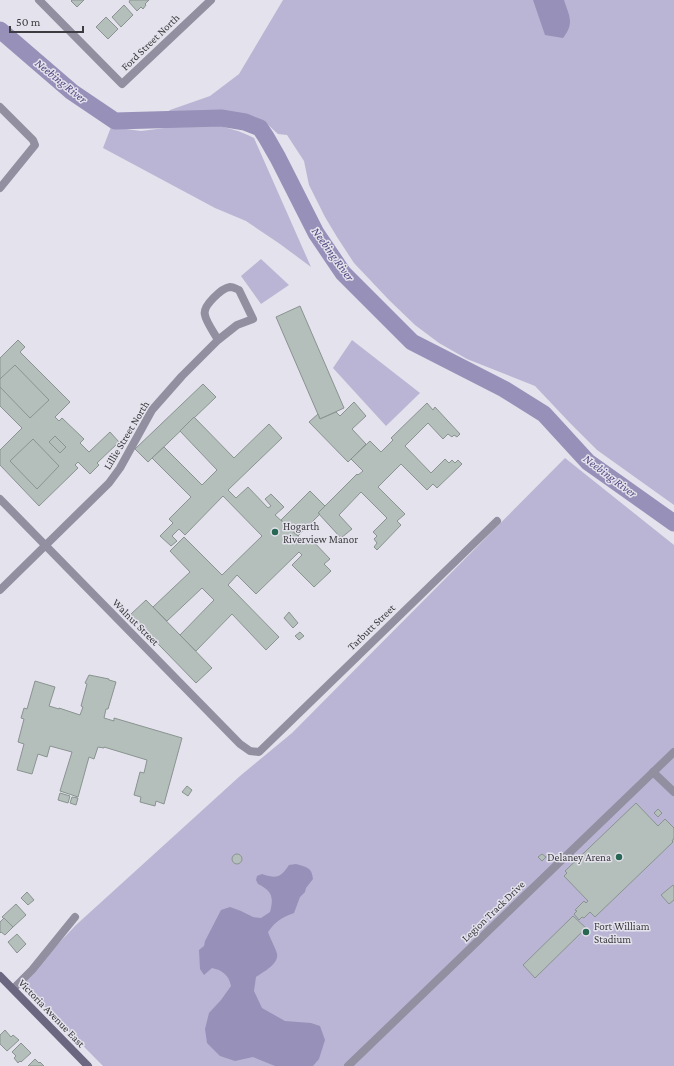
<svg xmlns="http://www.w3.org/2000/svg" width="674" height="1066" font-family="'Crimson Pro',serif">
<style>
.green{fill:#bab5d4}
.water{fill:#9790b9}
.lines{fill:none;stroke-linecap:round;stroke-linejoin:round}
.river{stroke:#9790b9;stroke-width:17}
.building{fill:#b4bfbb;stroke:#899490}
.street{stroke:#928fa1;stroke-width:8}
.secondary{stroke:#6b6781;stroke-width:8}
.poi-dot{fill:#276754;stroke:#e4e2ec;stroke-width:1.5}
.labels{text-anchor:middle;stroke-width:3;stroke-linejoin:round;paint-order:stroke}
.street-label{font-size:11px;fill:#3c3b3f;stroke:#e4e2ec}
.poi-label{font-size:11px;fill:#3c3b3f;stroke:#e4e2ec;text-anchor:start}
.water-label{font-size:12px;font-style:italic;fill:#554980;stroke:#e4e2ec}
</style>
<rect width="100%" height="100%" fill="#e4e2ec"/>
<!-- green -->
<g class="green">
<path d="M283,0H674V505L597,450L570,423L535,386L467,359L439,343L415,325L389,300L354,263L337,237L325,217L309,185L304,161L287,135L278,134L265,122L260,128C224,114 196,118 159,120L170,110L210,96L239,74Z"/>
<path d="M213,125C227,127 240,131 254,138L311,267L280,244L246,221L215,208L103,148L111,127L141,131L181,126Z"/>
<polygon points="261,259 289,285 261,304 241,276"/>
<polygon points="352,340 420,393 386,426 333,368"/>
<polygon points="565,458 674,545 674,1066 103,1066 21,983 76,925 240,776 292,733"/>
</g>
<!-- water -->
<g class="water">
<path d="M533,0H564C569,16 575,23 563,38L545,35Z"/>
<path d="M296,864C306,867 312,867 313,879L306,888L305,892L300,897L294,913C281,918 276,921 268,932C270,938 276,949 277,954C279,964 263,972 256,977L254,991L262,1008L285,1021L311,1023L320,1026L325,1040L319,1059L313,1066H275L253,1057L235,1061L220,1056L207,1043L205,1029L209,1013L221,1000L231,986C229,975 222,970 212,968L204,975L200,969L199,950L204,946L205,941L221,910L230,907L241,911L253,917L261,918L270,912C274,897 272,891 258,884L256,880L257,876L262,874C277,879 280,878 289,865Z"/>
</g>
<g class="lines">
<!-- river -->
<polyline class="river" points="0,30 72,92 115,121 221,118 245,122 260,128 266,137 278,158 316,233 343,273 412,342 504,389 544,414 588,462 674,523"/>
</g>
<!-- building -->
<g class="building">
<polygon points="72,0 84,0 77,7 71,1"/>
<polygon points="130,0 149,0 145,4 146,5 143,9 141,7 137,11 129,2"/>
<polygon points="124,5 133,15 121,27 112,17"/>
<polygon points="106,17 118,29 108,39 96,27"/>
<polygon points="300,306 344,408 320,419 276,317"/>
<polygon points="18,340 25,347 20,352 70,402 55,417 59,421 62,418 84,439 80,443 89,452 110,432 119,442 97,463 99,465 90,474 78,462 75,465 78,468 39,506 0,465 0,450 22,428 0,406 0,358"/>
<polygon points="15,365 49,400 30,418 0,387 0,379"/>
<polygon points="203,384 216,397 148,462 135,449"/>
<polygon points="354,402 366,416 352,429 366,444 348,462 309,422 318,414 320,419 336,412 340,416"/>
<polygon points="427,403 433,410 435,407 460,434 457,437 454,435 452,437 448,434 443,439 428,423 405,446 431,473 445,459 449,463 452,460 455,463 458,460 462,464 437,488 433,484 427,490 401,464 378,487 405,514 397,521 401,525 377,550 374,547 377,543 374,539 377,536 373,532 387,518 361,492 339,515 352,529 341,538 318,513 357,474 358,475 363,471 351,459 370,441 381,452 393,440 391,438"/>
<polygon points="194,417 234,458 269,424 282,438 228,490 236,498 248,487 268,508 271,506 265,499 271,494 284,507 275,515 298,536 302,543 309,537 330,559 324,564 331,571 314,587 292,565 302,555 299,552 256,594 237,575 228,585 279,637 266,650 232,614 196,651 180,635 214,600 202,588 167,621 153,607 190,572 170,551 184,537 222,575 262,536 223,496 185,535 179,529 172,536 177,541 171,546 160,536 173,523 169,519 191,497 152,458 164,447 202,485 217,470 180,431"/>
<polygon points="55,436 66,447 60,453 49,442"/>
<polygon points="33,439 59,466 37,489 10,461"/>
<polygon points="310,491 325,506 318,513 320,514 298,536 281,520"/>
<polygon points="146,600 212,668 196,683 130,615"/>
<polygon points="289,612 298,623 293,628 284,618"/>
<polygon points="300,632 304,636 299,640 295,636"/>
<polygon points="89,675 109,679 109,680 116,682 108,709 106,709 104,718 114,721 114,718 182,738 164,804 156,801 155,806 140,802 141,797 134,795 140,772 144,773 147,760 104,747 104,748 98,747 94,759 89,757 78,797 60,791 72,752 50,746 47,757 38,754 32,774 17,770 24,744 18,742 24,719 21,718 24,708 27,709 35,681 55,687 49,706 59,709 59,708 80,715 83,707 81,706 87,684 85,683"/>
<polygon points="187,786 192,790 188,796 182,792"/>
<polygon points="60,793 70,796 68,803 58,800"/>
<polygon points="72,797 78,798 76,805 70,803"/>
<polygon points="636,803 658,826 665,819 674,828 674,838 672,841 673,842 595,917 590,912 584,918 582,917 579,920 574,914 577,911 575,910 584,901 586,903 588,901 564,876 567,873 565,871"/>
<polygon points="658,809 662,813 658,817 654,813"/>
<polygon points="542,854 546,857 542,861 538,857"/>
<circle cx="237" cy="859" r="5"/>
<polygon points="673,885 674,887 674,900 669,904 661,895"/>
<polygon points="27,892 34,900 28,905 21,898"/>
<polygon points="16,904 26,915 13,927 2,917"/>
<polygon points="573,916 586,928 535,978 523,965"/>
<polygon points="4,918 13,927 5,935 1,932 0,933 0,922"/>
<polygon points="17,934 26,944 17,953 8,942"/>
<polygon points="5,1030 11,1037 13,1035 19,1040 7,1051 0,1044 0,1035"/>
<polygon points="21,1043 31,1053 21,1062 20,1061 18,1063 14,1058 16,1056 12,1052"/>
<polygon points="35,1059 39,1063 40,1062 44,1066 28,1066"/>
</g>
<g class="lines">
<!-- street -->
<g class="street">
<polyline points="39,0 122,84 211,0"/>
<polyline points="0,107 33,140 35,145 0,188"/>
<polyline points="0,499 240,744 250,751 259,752 497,521"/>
<path d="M0,590L109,483L120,468L152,410L182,376L218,340C215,334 206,322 205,315C202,306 222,288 230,287C234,287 236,289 239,290L253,319L237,325L218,340"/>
<polyline points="653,772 674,792"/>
<polyline points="13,989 32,970 75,917"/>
<polyline points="348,1066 674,752"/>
</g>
<!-- secondary -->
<polyline class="secondary" points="0,976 88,1066"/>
</g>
<!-- markers -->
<g class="poi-dot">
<circle cx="275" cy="532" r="4"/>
<circle cx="619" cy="857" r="4"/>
<circle cx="586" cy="932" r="4"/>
</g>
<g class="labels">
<!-- street labels -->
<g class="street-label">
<text transform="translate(150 42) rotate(-44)" y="4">Ford Street North</text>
<text transform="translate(126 435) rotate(-59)" y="4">Lillie Street North</text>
<text transform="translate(136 622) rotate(45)" y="4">Walnut Street</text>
<text transform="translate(371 627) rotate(-44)" y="4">Tarbutt Street</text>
<text transform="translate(493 911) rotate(-44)" y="4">Legion Track Drive</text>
<text transform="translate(52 1013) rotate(46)" y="4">Victoria Avenue East</text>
</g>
<!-- poi labels -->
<g class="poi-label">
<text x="283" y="530">Hogarth<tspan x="283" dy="13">Riverview Manor</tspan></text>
<text x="611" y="861" text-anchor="end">Delaney Arena</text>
<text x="594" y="930">Fort William<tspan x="594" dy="13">Stadium</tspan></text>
</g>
<!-- water labels -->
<g class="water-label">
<text transform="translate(61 81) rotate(39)" y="4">Neebing River</text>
<text transform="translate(333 254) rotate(54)" y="4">Neebing River</text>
<text transform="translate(610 476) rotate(37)" y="4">Neebing River</text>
</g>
</g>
<!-- scale -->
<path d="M10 26v6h73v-6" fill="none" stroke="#3c3b3f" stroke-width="2"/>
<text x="16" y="26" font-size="12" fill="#3c3b3f" stroke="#e4e2ec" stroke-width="3" paint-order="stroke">50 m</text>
</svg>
